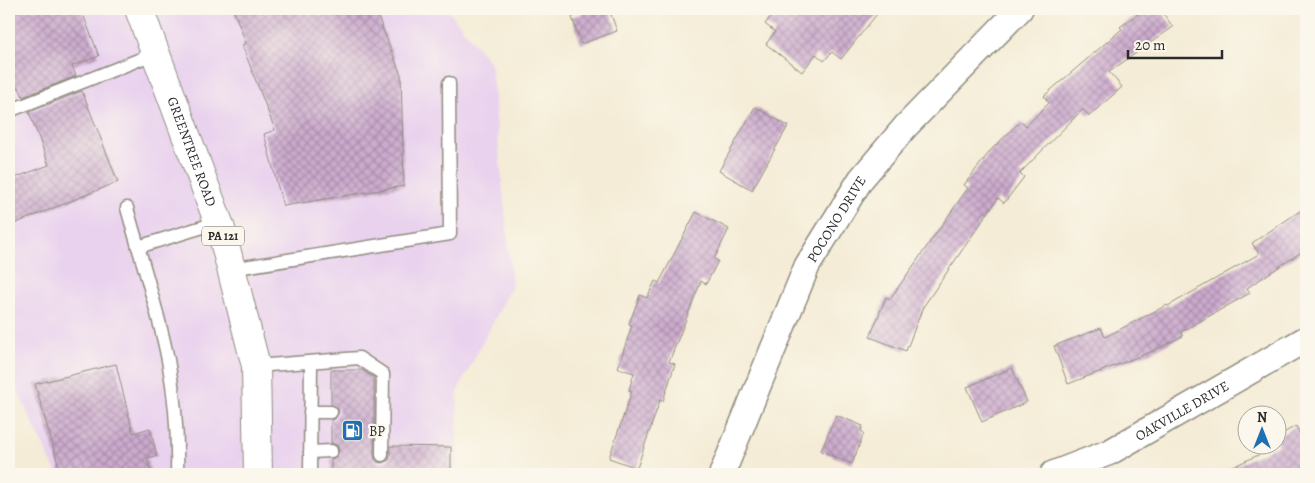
<svg xmlns="http://www.w3.org/2000/svg" width="1315" height="483" font-family="Alegreya,serif">
<style>
.built{fill:#e9d2ee}
.building{fill:url(#building-cross-hatch)}
.lines{fill:none;stroke-linecap:round;stroke-linejoin:round}
.lane-casing{stroke:#908c80;stroke-width:15}
.street-casing{stroke:#908c80;stroke-width:28}
.primary-casing{stroke:#908c80;stroke-width:30}
.lane{stroke:#fff;stroke-width:12}
.street{stroke:#fff;stroke-width:25}
.primary{stroke:#fff;stroke-width:28}
.labels{text-anchor:middle;stroke-width:4.5;stroke-linejoin:round;paint-order:stroke}
.shield{fill:#fbf7ec;stroke:#696865;stroke-width:1}
.shield-label{font-size:12px;font-weight:bold;fill:#2b2b2b}
.street-label{font-size:14px;fill:#2b2b2b;stroke:#fbf7ec}
.poi-label{font-size:14px;fill:#2b2b2b;stroke:#fbf7ec;text-anchor:start}
</style>
<defs>
<pattern id="building-cross-hatch" width="8" height="8" patternUnits="userSpaceOnUse" patternTransform="scale(1.25)"><rect width="8" height="8" fill="#ccaace"/><path d="M0 0l8 8M0 8l8-8" fill="none" stroke="#a68ba7"/></pattern>
</defs>
<rect width="100%" height="100%" fill="#fbf7ec"/>
<filter id="ink" filterUnits="userSpaceOnUse"><feTurbulence type="fractalNoise" baseFrequency=".02" numOctaves="2"/><feDisplacementMap in="SourceGraphic" scale="10" xChannelSelector="R" yChannelSelector="G"/><feConvolveMatrix kernelMatrix="1 2 1 2 8 2 1 2 1" color-interpolation-filters="sRGB"/></filter>
<filter id="wash" filterUnits="userSpaceOnUse"><feTurbulence type="fractalNoise" baseFrequency=".0096" numOctaves="4" result="noise"/><feDisplacementMap in="SourceGraphic" scale="20" xChannelSelector="R" yChannelSelector="G"/><feGaussianBlur stdDeviation="1.12" result="paint"/><feColorMatrix in="noise" values="0 0 0 0 0 0 0 0 0 0 0 0 0 0 0 0 0 1.4 0 .05"/><feComposite in="paint" operator="in"/></filter>
<g filter="url(#wash)">
<rect width="100%" height="100%" fill="#f4ecd6"/>
<!-- built -->
<polygon class="built" points="9,9 447,9 491,64 512,286 458,390 456,474 57,474 9,373"/>
<g id="blocks">
<!-- building -->
<g class="building">
<polygon points="9,9 81,9 99,56 72,66 76,76 23,97 19,87 14,89 9,74"/>
<polygon points="233,9 375,9 401,75 404,186 283,206 264,134 275,130 242,45 246,43"/>
<polygon points="594,9 609,9 617,31 581,44 572,17"/>
<polygon points="777,9 881,9 841,59 832,52 824,61 816,54 802,72 766,44 775,32 765,24"/>
<polygon points="1145,9 1160,9 1173,27 1109,72 1122,87 1089,116 1083,109 1020,173 1024,177 1004,203 998,198 923,307 906,351 870,337 886,297 890,299 968,188 964,185 991,150 1021,121 1026,126 1049,103 1044,96 1122,29 1120,27"/>
<polygon points="82,91 118,182 9,226 9,180 49,165 29,112"/>
<polygon points="755,107 788,126 752,190 719,171"/>
<polygon points="1306,207 1306,249 1247,288 1250,293 1181,332 1183,336 1153,351 1068,384 1054,346 1101,328 1105,337 1167,305 1168,306 1259,254 1252,243"/>
<polygon points="696,212 729,229 714,259 718,261 706,284 701,281 669,362 675,364 663,401 660,400 637,468 609,458 632,391 629,390 634,373 618,368 632,325 629,324 640,295 647,298 655,281 659,283"/>
<polygon points="116,364 133,433 150,428 157,456 147,458 151,474 61,474 35,384"/>
<polygon points="1012,368 1027,402 982,422 967,387"/>
<polygon points="331,370 362,370 374,378 374,455 375,459 377,462 382,463 389,460 390,455 390,446 451,447 451,474 331,474 331,459 336,458 339,451 338,446 331,443 331,420 335,419 339,412 338,408 331,404"/>
<polygon points="836,415 863,426 861,431 864,433 852,464 821,451"/>
<polygon points="1296,426 1306,447 1306,474 1217,474 1278,446 1278,436"/>
</g>
</g>
</g>
<g filter="url(#ink)">
<use href="#blocks" fill-opacity="0" stroke="#908c80" stroke-width="1"/>
<g class="lines">
<defs>
<g id="lane">
<polyline points="9,111 156,53"/>
<path d="M127,208C141,259 158,309 168,360C175,397 178,436 177,474"/>
<polyline points="138,247 219,222"/>
<polyline points="231,269 450,234 449,83"/>
<polyline points="256,366 359,358 383,374 382,455"/>
<polyline points="310,412 331,412"/>
<polyline points="310,452 331,451"/>
<polyline points="310,474 311,362"/>
</g>
<g id="street">
<path id="s1" d="M722,474L807,266L861,179L906,126L1020,9"/>
<path id="s2" d="M1053,474L1110,452L1306,339"/>
</g>
<g id="primary">
<path id="s3" d="M139,9L221,229L256,366L258,474"/>
</g>
</defs>
<!-- lane casing -->
<use href="#lane" class="lane-casing"/>
<!-- street casing -->
<use href="#street" class="street-casing"/>
<!-- primary casing -->
<use href="#primary" class="primary-casing"/>
<!-- lane -->
<use href="#lane" class="lane"/>
<!-- street -->
<use href="#street" class="street"/>
<!-- primary -->
<use href="#primary" class="primary"/>
</g>
</g>
<!-- icons -->
<defs>
<symbol id="fuel-square" viewBox="-11 -11 22 22"><rect x="-9" y="-9" width="18" height="18" rx="4" fill="#1f6fb2" stroke="#fbf7ec"/><path d="M-5.5-6h7V0h2V4h1.3V-2.5L3-4.5l.8-.8L6-3V5H2.5V1h-1V6h-7ZM-4.2-4.7v3.2H.2V-4.7Z" fill="#fff"/></symbol>
</defs>
<g fill-rule="evenodd">
<use href="#fuel-square" x="340" y="418" width="25" height="25"/>
</g>
<g class="labels">
<!-- shield labels -->
<rect class="shield" x="202" y="226.5" width="42" height="19" rx="4"/>
<g class="shield-label">
<text x="223" y="240">PA 121</text>
</g>
<!-- street labels -->
<g class="street-label">
<text dy="5" stroke="none"><textPath href="#s3" startOffset="152">GREENTREE ROAD</textPath></text>
<text dy="5" stroke="none"><textPath href="#s1" startOffset="280">POCONO DRIVE</textPath></text>
<text dy="5" stroke="none"><textPath href="#s2" startOffset="144">OAKVILLE DRIVE</textPath></text>
</g>
<!-- poi labels -->
<g class="poi-label">
<text x="369" y="436">BP</text>
</g>
</g>
<!-- margin -->
<rect width="1315" height="483" fill="none" stroke="#fbf7ec" stroke-width="30"/>
<!-- north arrow -->
<g transform="translate(1262 430)"><circle r="24" fill="#fbf7ec" stroke="#a8a59f"/>
<path d="M0-4L9 19L0 12L-9 19Z" fill="#1f6fb2"/>
<text y="-8" font-size="14" font-weight="bold" text-anchor="middle" fill="#2b2b2b">N</text>
</g>
<!-- scale -->
<path d="M1128 50v8h94v-8" fill="none" stroke="#2b2b2b" stroke-width="2.5"/>
<text x="1135" y="50" font-size="15" fill="#2b2b2b" stroke="#fbf7ec" stroke-width="4" paint-order="stroke">20 m</text>
</svg>
